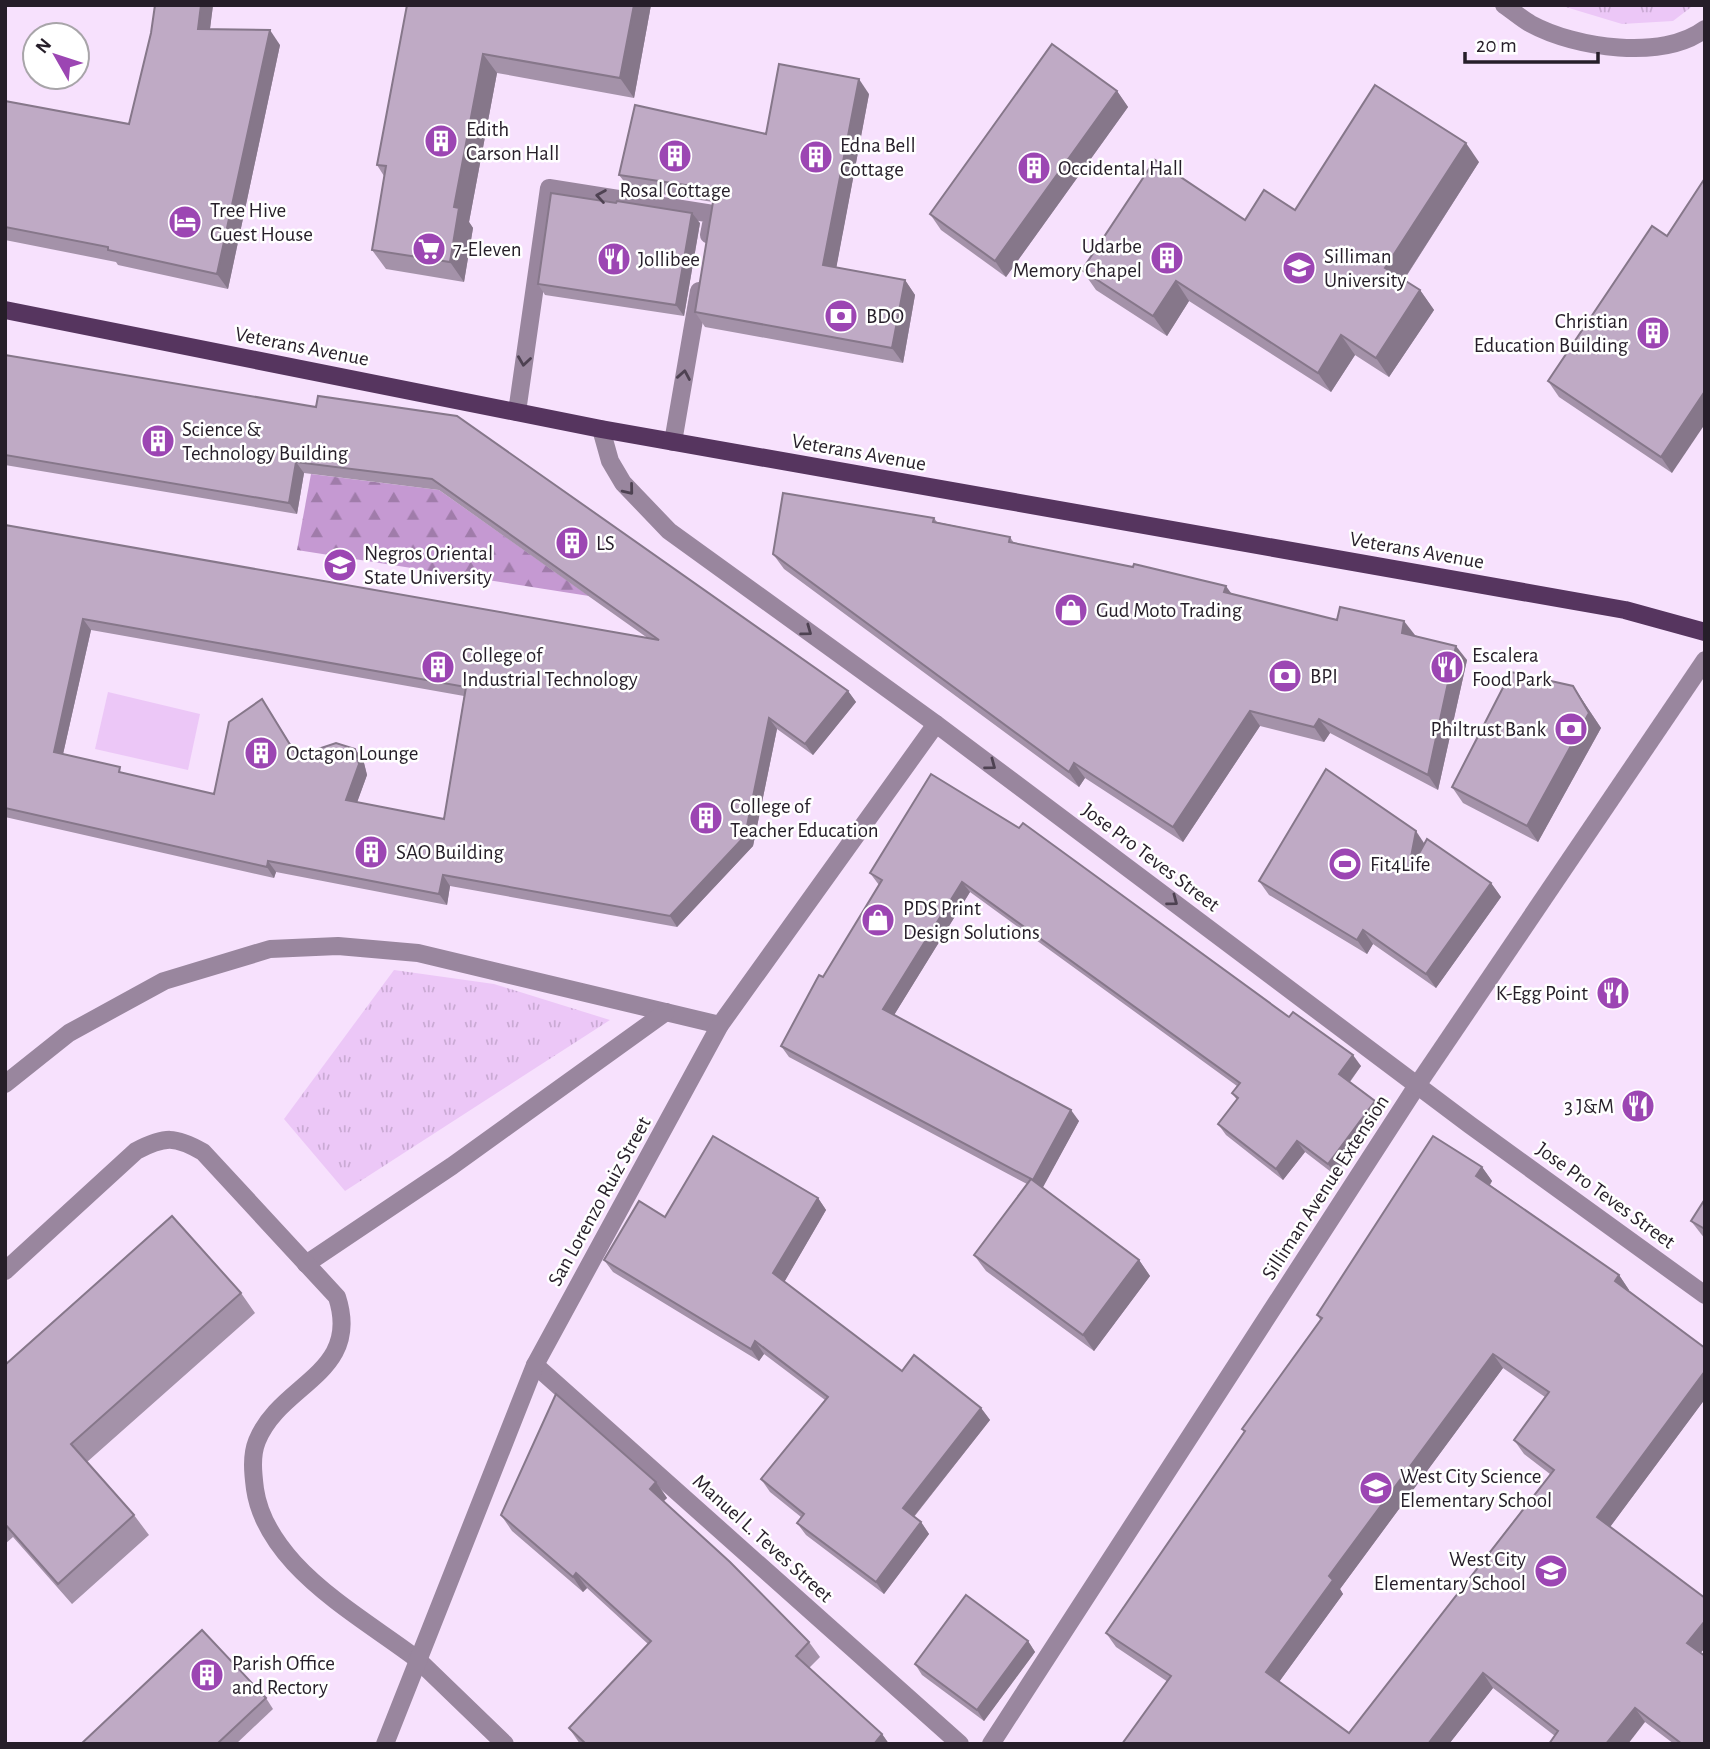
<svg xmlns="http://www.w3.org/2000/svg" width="1710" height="1749" font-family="'Alegreya Sans',sans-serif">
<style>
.grass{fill:url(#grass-tufts)}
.forest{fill:url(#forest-firs)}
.pitch{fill:#ecc7f7}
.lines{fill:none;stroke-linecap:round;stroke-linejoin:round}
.service{stroke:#99869e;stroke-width:18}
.minor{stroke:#99869e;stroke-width:18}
.tertiary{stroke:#99869e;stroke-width:18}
.primary{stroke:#56355f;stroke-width:18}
.wall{fill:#a492a9;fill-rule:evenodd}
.shaded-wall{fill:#86778a}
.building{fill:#bfaac5;stroke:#86778a;stroke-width:2;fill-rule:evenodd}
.oneway{stroke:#4e4252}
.labels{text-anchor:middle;stroke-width:5;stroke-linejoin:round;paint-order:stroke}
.poi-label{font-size:21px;fill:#261e29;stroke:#fff;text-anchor:start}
.street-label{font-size:21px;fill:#261e29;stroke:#fff}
</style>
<defs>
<pattern id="grass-tufts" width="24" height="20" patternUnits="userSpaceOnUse" patternTransform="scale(1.75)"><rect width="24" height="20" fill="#ecc7f7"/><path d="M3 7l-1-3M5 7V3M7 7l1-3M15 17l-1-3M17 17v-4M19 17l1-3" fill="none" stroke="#caaad4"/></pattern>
<pattern id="forest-firs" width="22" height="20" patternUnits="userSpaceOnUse" patternTransform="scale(1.75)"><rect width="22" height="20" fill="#c599d2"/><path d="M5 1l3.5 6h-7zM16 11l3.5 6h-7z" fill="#a07caa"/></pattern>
</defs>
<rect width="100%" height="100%" fill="#f7e1fd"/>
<!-- grass -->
<g class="grass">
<polygon points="1559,5 1694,5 1673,21 1622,24"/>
<polygon points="394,970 494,984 610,1020 345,1191 284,1119"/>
</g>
<!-- forest -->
<polygon class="forest" points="311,474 439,490 589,596 297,550"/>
<!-- pitch -->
<polygon class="pitch" points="108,692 200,714 188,770 95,749"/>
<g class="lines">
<!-- service -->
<g class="service">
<path d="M1504,5C1513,11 1522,19 1531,24C1575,48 1663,61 1705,29"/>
<polyline points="517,412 549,188 713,214 709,235"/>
<polyline points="673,442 699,291"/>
<polyline points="5,1084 69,1033 164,981 270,949 338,946 418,953 720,1025"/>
<polyline points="306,1264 452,1166 666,1012"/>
<path d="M5,1271L136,1151C165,1136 175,1136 203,1152L337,1297C362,1374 280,1383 257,1441C251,1456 253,1473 255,1489C259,1517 275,1542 294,1563C328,1600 377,1629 417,1659"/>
</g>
<!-- minor -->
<g class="minor">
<polyline points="535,1365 960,1744"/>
<polyline points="417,1659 505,1744"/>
<polyline points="385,1744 535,1365 720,1025 936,724"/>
<polyline points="991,1744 1418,1084"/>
</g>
<!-- tertiary -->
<g class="tertiary">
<polyline points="601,429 610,461 623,483 669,531 936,724 1470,1125 1705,1295"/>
<polyline points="1418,1084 1705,660"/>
</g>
<!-- primary -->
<polyline class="primary" points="5,310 601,429 1625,610 1705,632"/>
</g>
<!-- wall -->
<g class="wall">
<polygon points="155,5 213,5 210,29 280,45 228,289 118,265 116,262 5,240 5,101 129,124 151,33"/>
<polygon points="407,5 651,5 634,98 497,73 469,222 473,228 464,282 386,269 372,250 384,176 377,165"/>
<polygon points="1117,91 1128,107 1006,277 941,230 930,214"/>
<polygon points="869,94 836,268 905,280 915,295 903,363 705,327 695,312 713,202 630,189 619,175 766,134"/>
<polygon points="1479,162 1404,280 1420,290 1434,310 1389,377 1355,355 1331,392 1189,301 1167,336 1096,290 1082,270 1245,220 1295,210"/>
<polygon points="700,223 684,316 545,295 538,284"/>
<polygon points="1652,226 1672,473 1559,397 1548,381"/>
<path d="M5,355L316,407L848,691L856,702L813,755L777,729L753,846L677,927L450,886L447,905L276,872L274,878L5,817V525L649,639L439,490L304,473L297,514L5,465ZM91,630L464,696L444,819L357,802L367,775L363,759L298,756L269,710L214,794L124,773L63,754Z"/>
<polygon points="934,518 937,522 1010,537 1014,543 1337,620 1415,635 1467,660 1438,790 1330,733 1324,742 1260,726 1183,842 1085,778 1079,787 784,569 773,554"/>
<polygon points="1573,686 1601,728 1538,842 1463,803 1452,787"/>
<polygon points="931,774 1361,1066 1350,1082 1375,1101 1383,1111 1335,1175 1305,1152 1283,1180 1226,1135 1218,1124 1237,1100 1232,1093 1237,1086 970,892 894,1015 1079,1121 1042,1188 1139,1260 1150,1276 1094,1351 986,1271 974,1255 1027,1184 789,1057 781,1046 879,885 870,873"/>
<polygon points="1425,843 1491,883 1501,897 1436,988 1373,944 1367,954 1269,895 1259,881"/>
<path d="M1482,1167L1492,1181L1490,1185L1619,1275L1629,1290L1628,1291L1705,1348V1399L1610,1527L1705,1598V1648L1700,1653L1705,1744H1674L1645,1722L1555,1736L1493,1688L1449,1744H1122L1168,1682L1116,1647L1106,1633L1244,1432L1242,1429L1321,1321L1317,1315ZM1503,1368L1545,1397L1514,1440L1524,1454L1550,1474L1349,1733L1279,1682L1343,1594L1340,1589Z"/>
<polygon points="818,1198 826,1210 784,1282 902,1371 981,1408 990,1420 914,1517 921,1522 929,1534 884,1594 806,1535 797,1523 801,1517 770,1492 761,1479 825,1400 764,1354 759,1361 613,1272 604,1260 665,1217"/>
<polygon points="1705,1199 1705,1239 1691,1221"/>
<polygon points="241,1293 255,1313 87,1462 134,1515 149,1535 72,1604 13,1537 5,1544 5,1365"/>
<polygon points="656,1482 667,1498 663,1501 809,1642 820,1657 809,1668 882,1734 889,1744 580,1744 569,1728 648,1644 587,1588 583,1592 512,1531 501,1515"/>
<polygon points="1028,1641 1035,1652 984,1721 922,1675 915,1664"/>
<polygon points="266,1698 273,1709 236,1744 81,1744"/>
</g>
<!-- shaded-wall -->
<g class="shaded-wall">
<polygon points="201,5 213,5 208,44 198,29"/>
<polygon points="634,5 651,5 634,98 620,78"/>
<polygon points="270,30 280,45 228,289 217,274"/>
<polygon points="483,54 497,73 469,222 473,228 464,282 450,262 454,207"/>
<polygon points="859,79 869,94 834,280 823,265"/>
<polygon points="1117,91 1128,107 1006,277 995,261"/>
<polygon points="1466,143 1479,162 1399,287 1385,268"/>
<polygon points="692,213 700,223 684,316 676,305"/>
<polygon points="905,280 915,295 903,363 892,348"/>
<polygon points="1176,281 1189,301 1167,336 1153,316"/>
<polygon points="1420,290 1434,310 1389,377 1376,358"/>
<polygon points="1341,335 1355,355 1331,392 1318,373"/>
<polygon points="1705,391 1705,424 1672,473 1661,457"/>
<polygon points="296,462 304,473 297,514 289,503"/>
<polygon points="1226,586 1236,600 1224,592"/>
<polygon points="83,619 91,630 61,763 54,752"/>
<polygon points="1404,621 1415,635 1412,648 1402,633"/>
<polygon points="1456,646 1467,660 1438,790 1428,775"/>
<polygon points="1573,686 1601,728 1538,842 1527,826"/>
<polygon points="848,691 856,702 813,755 805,744"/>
<polygon points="1250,711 1260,726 1183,842 1173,827"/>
<polygon points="769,718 777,729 753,846 677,927 670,916"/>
<polygon points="1319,719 1330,733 1324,742 1314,727"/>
<polygon points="355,749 363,759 367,775 354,811 346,800"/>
<polygon points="1074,763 1085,778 1079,787 1069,772"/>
<polygon points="1416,831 1426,846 1421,871 1411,857"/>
<polygon points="268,861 276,872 274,878 267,867"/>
<polygon points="443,875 450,886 447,905 439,894"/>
<polygon points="962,882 970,892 891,1020 883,1009"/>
<polygon points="1491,883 1501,897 1436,988 1426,974"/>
<polygon points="1363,930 1373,944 1367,954 1357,940"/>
<polygon points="1353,1055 1361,1066 1347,1085 1339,1074"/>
<polygon points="1375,1101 1383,1111 1335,1175 1328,1164"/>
<polygon points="1071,1110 1079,1121 1041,1191 1033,1180"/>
<polygon points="1297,1141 1305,1152 1283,1180 1276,1169"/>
<polygon points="1482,1167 1492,1181 1486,1190 1476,1176"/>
<polygon points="818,1198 826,1210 782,1286 773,1273"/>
<polygon points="1139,1260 1150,1276 1094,1351 1083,1335"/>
<polygon points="1619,1275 1629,1290 1624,1295 1615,1281"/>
<polygon points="755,1341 764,1354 759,1361 751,1349"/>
<polygon points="1493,1354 1503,1368 1340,1589 1343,1594 1276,1686 1266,1672 1329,1576"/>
<polygon points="1705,1371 1705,1399 1607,1531 1597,1517"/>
<polygon points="981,1408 990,1420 911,1520 903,1508"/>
<polygon points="656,1482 667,1498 661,1504 650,1489"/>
<polygon points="921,1522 929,1534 884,1594 876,1582"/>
<polygon points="576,1573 587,1588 583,1592 573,1577"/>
<polygon points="1705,1621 1705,1648 1697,1657 1687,1643"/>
<polygon points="1028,1641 1035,1652 984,1721 977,1710"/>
<polygon points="1483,1673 1493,1688 1449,1744 1428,1744"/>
<polygon points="1635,1708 1645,1722 1628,1744 1606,1744"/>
<polygon points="882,1734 889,1744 874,1744"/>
</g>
<!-- building -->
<g class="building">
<polygon points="155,5 201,5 198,29 270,30 217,274 108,250 108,247 5,227 5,101 129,124 151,33"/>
<polygon points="407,5 634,5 620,78 483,54 454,207 459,208 450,262 372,250 386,166 377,165"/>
<polygon points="1052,44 1117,91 995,261 930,214"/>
<polygon points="779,64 859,79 823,265 905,280 892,348 695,312 714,196 705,188 619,175 635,105 766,134"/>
<polygon points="1375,85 1466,143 1385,268 1420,290 1376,358 1341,335 1318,373 1176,281 1153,316 1082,270 1155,160 1245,220 1264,190 1295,210"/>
<polygon points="1705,178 1705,391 1661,457 1548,381 1652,226 1667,236"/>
<polygon points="551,193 616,203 617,201 692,213 676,305 538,284"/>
<path d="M5,355L316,407L318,396L457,416L848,691L805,744L769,718L745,836L670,916L443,875L439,894L268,861L267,867L5,808V525L659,640L432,479L296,462L289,503L5,455ZM83,619L466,687L444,819L346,800L359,764L355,749L336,743L297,756L262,699L229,722L214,794L119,772L120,767L54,752Z"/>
<polygon points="783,493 934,518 933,522 1010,537 1009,542 1133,567 1134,564 1226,586 1224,592 1337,620 1340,607 1404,621 1402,633 1456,646 1428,775 1319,719 1314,727 1250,711 1173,827 1074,763 1069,772 773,554"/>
<polygon points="1511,672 1573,686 1589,713 1527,826 1452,787"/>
<polygon points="1326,769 1416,831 1411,857 1416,859 1427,839 1491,883 1426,974 1363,930 1357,940 1259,881"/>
<polygon points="931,774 1019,828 1023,823 1289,1017 1293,1012 1353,1055 1339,1074 1375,1101 1328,1164 1297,1141 1276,1169 1218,1124 1238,1098 1232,1093 1240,1083 962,882 883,1009 1071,1110 1033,1180 781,1046 819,975 823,977 882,880 870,873"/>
<polygon points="713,1136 818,1198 773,1273 902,1371 914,1355 981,1408 903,1508 921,1522 876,1582 797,1523 804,1514 761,1479 828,1397 755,1341 751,1349 604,1260 639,1201 665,1217"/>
<path d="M1433,1136L1482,1167L1476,1176L1619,1275L1615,1281L1705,1348V1371L1597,1517L1705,1598V1621L1687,1643L1705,1656V1744H1682L1635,1708L1606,1744H1549L1558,1731L1483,1673L1428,1744H1122L1171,1676L1106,1633L1245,1431L1242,1429L1322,1318L1317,1315ZM1493,1354L1549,1392L1514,1440L1554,1470L1349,1733L1266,1672L1333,1580L1329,1576Z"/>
<polygon points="1031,1179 1139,1260 1083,1335 974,1255"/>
<polygon points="1705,1199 1705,1229 1691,1221"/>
<polygon points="172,1216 241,1293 71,1444 134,1515 58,1584 5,1524 5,1365"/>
<polygon points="556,1394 656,1482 650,1489 730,1562 809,1642 796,1656 882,1734 874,1744 586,1744 569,1728 651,1641 576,1573 573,1577 501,1515"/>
<polygon points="966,1595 1028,1641 977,1710 915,1664"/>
<polygon points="202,1630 266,1698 217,1744 81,1744"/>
</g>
<!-- one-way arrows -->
<defs><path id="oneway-chevron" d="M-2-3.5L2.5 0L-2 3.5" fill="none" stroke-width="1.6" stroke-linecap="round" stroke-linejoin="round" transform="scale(1.75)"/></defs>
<g class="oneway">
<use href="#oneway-chevron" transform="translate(601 196) rotate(-171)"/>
<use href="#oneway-chevron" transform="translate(524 361) rotate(98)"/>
<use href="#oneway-chevron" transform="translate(684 375) rotate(-80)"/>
<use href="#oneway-chevron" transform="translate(629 490) rotate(51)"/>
<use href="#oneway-chevron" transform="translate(807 631) rotate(36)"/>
<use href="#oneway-chevron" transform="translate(991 765) rotate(37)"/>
<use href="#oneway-chevron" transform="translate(1173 901) rotate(37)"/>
</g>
<!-- icons -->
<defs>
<symbol id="building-disc" viewBox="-11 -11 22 22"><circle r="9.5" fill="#9c46b3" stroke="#fff"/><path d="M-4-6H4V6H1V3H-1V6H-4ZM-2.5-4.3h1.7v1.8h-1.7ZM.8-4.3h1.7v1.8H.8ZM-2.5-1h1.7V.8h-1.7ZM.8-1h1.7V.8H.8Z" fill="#fff"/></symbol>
<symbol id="hotel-disc" viewBox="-11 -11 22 22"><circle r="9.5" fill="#9c46b3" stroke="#fff"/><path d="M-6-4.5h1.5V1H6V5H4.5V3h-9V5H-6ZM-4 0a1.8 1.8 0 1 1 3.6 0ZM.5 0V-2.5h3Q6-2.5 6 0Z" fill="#fff"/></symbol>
<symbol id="supermarket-disc" viewBox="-11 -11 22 22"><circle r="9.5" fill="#9c46b3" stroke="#fff"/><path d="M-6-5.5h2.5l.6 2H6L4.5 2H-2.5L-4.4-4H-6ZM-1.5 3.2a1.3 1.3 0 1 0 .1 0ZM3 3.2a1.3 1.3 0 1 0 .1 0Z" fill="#fff"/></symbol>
<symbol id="restaurant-disc" viewBox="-11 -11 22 22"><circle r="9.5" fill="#9c46b3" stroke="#fff"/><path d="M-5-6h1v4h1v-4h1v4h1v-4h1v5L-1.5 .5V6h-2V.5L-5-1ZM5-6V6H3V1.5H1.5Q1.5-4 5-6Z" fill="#fff"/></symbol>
<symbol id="university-disc" viewBox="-11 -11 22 22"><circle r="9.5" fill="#9c46b3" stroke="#fff"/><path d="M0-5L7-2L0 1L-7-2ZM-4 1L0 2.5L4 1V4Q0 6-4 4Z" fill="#fff"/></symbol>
<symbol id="bank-disc" viewBox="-11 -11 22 22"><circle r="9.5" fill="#9c46b3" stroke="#fff"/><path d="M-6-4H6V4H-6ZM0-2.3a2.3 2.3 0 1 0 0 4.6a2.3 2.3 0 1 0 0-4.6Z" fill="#fff"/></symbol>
<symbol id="shop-disc" viewBox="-11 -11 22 22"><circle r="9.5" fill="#9c46b3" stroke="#fff"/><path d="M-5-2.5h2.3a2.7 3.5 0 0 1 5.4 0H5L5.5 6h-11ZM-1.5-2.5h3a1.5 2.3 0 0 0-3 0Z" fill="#fff"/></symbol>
<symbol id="stadium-disc" viewBox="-11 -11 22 22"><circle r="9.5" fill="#9c46b3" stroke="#fff"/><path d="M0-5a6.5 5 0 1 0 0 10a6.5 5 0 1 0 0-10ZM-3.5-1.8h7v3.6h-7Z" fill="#fff"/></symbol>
<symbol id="school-disc" viewBox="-11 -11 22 22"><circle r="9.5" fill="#9c46b3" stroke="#fff"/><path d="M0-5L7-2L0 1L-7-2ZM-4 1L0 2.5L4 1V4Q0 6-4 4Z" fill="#fff"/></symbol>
</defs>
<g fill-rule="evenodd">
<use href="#building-disc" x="422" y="122" width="38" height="38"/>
<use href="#building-disc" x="656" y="137" width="38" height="38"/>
<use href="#building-disc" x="797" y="138" width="38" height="38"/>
<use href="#building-disc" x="1015" y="149" width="38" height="38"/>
<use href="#hotel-disc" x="166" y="203" width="38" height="38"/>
<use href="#supermarket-disc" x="410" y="230" width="38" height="38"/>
<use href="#building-disc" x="1148" y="239" width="38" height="38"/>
<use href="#restaurant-disc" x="595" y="240" width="38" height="38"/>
<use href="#university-disc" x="1280" y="249" width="38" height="38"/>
<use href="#bank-disc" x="822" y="297" width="38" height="38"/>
<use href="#building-disc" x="1634" y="314" width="38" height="38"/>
<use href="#building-disc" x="139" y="422" width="38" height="38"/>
<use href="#building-disc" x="553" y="524" width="38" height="38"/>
<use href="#university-disc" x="321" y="546" width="38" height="38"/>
<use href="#shop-disc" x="1052" y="591" width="38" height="38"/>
<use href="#building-disc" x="419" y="648" width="38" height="38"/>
<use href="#restaurant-disc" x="1428" y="648" width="38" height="38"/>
<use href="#bank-disc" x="1266" y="657" width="38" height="38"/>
<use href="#bank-disc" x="1552" y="710" width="38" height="38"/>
<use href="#building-disc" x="242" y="734" width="38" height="38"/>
<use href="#building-disc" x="687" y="799" width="38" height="38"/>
<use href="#building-disc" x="352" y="833" width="38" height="38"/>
<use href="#stadium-disc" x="1326" y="845" width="38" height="38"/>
<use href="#shop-disc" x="859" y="901" width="38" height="38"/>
<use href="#restaurant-disc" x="1594" y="974" width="38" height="38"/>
<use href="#restaurant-disc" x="1619" y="1087" width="38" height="38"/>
<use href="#school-disc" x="1357" y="1469" width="38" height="38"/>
<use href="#school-disc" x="1532" y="1552" width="38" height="38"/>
<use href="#building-disc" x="188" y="1656" width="38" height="38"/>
</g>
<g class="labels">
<!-- poi labels -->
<g class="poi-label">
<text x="466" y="136">Edith<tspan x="466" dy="24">Carson Hall</tspan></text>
<text x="840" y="152">Edna Bell<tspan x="840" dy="24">Cottage</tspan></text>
<text x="1058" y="175">Occidental Hall</text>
<text x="675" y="197" text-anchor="middle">Rosal Cottage</text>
<text x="210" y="217">Tree Hive<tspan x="210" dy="24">Guest House</tspan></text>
<text x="1142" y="253" text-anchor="end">Udarbe<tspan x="1142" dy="24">Memory Chapel</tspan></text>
<text x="453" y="256">7-Eleven</text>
<text x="1324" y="263">Silliman<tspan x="1324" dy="24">University</tspan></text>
<text x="638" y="266">Jollibee</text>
<text x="866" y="323">BDO</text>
<text x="1628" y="328" text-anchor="end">Christian<tspan x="1628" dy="24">Education Building</tspan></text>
<text x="182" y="436">Science &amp;<tspan x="182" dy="24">Technology Building</tspan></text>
<text x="596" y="550">LS</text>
<text x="364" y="560">Negros Oriental<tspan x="364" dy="24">State University</tspan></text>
<text x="1096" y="617">Gud Moto Trading</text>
<text x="462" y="662">College of<tspan x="462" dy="24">Industrial Technology</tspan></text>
<text x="1472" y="662">Escalera<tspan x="1472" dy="24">Food Park</tspan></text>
<text x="1310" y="683">BPI</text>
<text x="1546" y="736" text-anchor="end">Philtrust Bank</text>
<text x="286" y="760">Octagon Lounge</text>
<text x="730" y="813">College of<tspan x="730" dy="24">Teacher Education</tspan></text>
<text x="396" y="859">SAO Building</text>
<text x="1370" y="871">Fit4Life</text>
<text x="903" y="915">PDS Print<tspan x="903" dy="24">Design Solutions</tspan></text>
<text x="1588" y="1000" text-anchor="end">K-Egg Point</text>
<text x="1614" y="1113" text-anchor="end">3 J&amp;M</text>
<text x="1400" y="1483">West City Science<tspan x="1400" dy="24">Elementary School</tspan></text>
<text x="1526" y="1566" text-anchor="end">West City<tspan x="1526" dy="24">Elementary School</tspan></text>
<text x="232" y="1670">Parish Office<tspan x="232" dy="24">and Rectory</tspan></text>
</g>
<!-- street labels -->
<g class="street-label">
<text transform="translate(302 346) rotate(11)" y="7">Veterans Avenue</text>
<text transform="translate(859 452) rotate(10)" y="7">Veterans Avenue</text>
<text transform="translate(1417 550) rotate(10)" y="7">Veterans Avenue</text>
<text transform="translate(1151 857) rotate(37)" y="7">Jose Pro Teves Street</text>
<text transform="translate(1325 1187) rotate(-57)" y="7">Silliman Avenue Extension</text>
<text transform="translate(1606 1195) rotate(36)" y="7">Jose Pro Teves Street</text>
<text transform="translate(599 1201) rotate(-61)" y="7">San Lorenzo Ruiz Street</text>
<text transform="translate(763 1538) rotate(42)" y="7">Manuel L. Teves Street</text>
</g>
</g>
<!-- border -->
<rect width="1710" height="1749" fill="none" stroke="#261e29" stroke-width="14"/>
<!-- north arrow -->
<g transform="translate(56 56) rotate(309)"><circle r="33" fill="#ffffff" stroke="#a8a5a9" stroke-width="2"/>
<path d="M0-5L12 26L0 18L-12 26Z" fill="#9c46b3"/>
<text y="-10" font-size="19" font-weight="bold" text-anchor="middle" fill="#261e29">N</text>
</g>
<!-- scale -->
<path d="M1465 52v10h133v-10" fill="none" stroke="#261e29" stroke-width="3.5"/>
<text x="1476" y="52" font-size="21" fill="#261e29" stroke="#ffffff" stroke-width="5" paint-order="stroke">20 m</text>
</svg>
